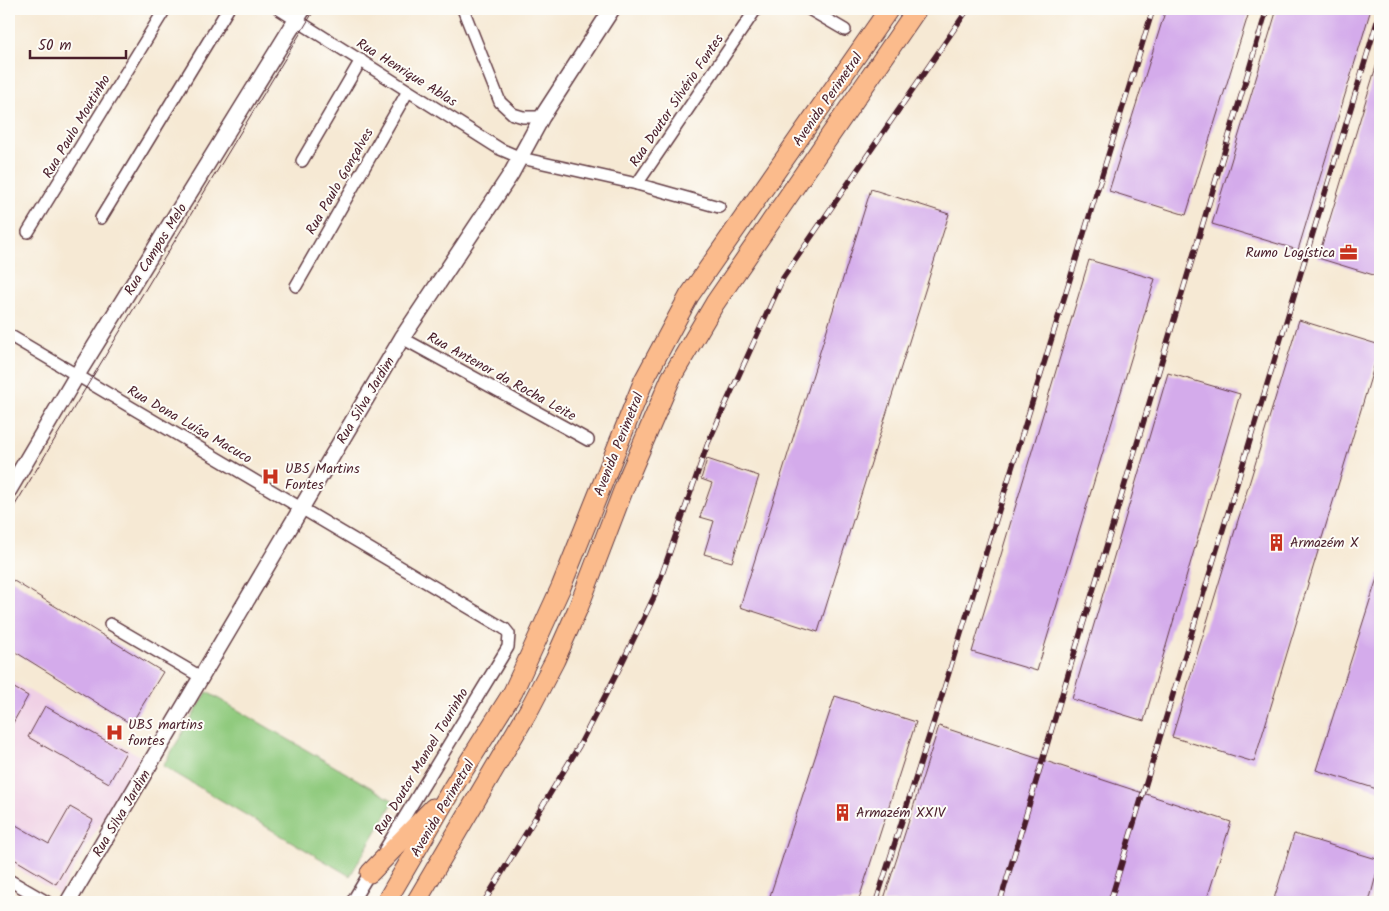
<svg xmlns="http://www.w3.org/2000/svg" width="1389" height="911" font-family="Kalam,sans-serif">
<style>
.built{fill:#f0d0e5}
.green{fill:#90ca7e;stroke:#6d7454}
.building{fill:#d4abeb}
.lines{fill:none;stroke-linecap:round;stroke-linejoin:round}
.minor-casing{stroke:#643d44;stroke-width:14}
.tertiary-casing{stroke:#643d44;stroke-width:18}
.primary-casing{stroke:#643d44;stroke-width:21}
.minor{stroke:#fff;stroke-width:11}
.tertiary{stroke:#fff;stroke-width:15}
.primary{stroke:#fbbb8c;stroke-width:19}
.tram{stroke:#4a1f2b;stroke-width:1}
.rail-casing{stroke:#4a1f2b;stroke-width:5.5}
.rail{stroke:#fdfcf7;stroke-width:4;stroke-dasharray:11;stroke-linecap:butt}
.labels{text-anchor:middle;stroke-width:4;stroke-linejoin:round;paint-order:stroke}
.street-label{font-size:14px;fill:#4a1f2b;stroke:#fdfcf7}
.poi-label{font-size:14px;fill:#4a1f2b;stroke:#fdfcf7;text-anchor:start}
</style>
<rect width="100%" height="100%" fill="#fdfcf7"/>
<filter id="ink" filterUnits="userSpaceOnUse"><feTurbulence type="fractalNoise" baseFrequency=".02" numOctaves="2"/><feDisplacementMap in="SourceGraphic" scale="10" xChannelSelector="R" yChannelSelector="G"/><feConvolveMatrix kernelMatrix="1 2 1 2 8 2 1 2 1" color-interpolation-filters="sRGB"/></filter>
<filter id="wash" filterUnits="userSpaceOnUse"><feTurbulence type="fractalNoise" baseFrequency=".0096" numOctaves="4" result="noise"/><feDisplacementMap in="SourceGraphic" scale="20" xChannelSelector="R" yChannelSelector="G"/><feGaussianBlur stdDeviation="1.12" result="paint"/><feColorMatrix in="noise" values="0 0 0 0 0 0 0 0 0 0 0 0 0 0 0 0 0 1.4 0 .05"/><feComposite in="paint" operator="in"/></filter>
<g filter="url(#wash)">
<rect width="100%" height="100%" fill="#f6e9d4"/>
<!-- built -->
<polygon class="built" points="9,679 140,756 59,894 9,864"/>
<!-- green -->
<polygon class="green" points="207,692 394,801 350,876 163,766"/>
<g id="blocks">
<!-- building -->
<g class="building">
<polygon points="1166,9 1250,9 1186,215 1109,191"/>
<polygon points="1277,9 1371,9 1298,250 1212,224"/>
<polygon points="1378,60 1380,60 1380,277 1318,258"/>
<polygon points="871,189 949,214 818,632 740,607"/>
<polygon points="1089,260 1155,279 1037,671 972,652"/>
<polygon points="1299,320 1380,345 1380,347 1254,762 1172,737"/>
<polygon points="1168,373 1240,394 1144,721 1072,699"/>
<polygon points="707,459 759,476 732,562 704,554 714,521 700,517 712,483 701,479"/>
<polygon points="1378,575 1380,575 1380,790 1316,770"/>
<polygon points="9,578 163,672 131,724 9,648"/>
<polygon points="9,685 28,696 9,730"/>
<polygon points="835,696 916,722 858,902 768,902"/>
<polygon points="45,706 126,752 109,783 28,737"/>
<polygon points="939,726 1231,822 1206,902 883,902"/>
<polygon points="70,807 93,820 56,884 9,856 9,821 49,844"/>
<polygon points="1294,834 1380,860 1369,902 1273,902"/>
</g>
</g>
</g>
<g filter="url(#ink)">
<use href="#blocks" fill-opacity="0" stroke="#643d44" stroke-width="1"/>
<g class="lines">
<defs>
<g id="minor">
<polyline points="279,9 500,149 521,158 637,184 719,207"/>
<polyline points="463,9 500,102 513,114 523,117 542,117"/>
<polyline points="809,9 845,30"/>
<polyline points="302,161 361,60"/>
<polyline points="637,184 756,9"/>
<polyline points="101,218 228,9"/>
<polyline points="28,232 165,9"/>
<polyline points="296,286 408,91"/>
<polyline points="9,335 505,629 509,634 508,647 385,849"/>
<polyline points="402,338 588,440"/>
<polyline points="110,624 201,677"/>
<polyline points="9,880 47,902"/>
<polyline points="352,902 372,869"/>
</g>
<g id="tertiary">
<polyline points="9,490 77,375 303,9"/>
<polyline points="68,902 402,338 511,174 542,117 612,9"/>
</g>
<g id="primary">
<polyline points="370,873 433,808"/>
<polyline points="386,902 453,787 513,692 561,587 644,380 689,296 889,9"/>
<polyline points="416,902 530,708 555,660 579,606 626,483 671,378 715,303 917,9"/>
</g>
</defs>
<!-- minor casing -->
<use href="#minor" class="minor-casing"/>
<!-- tertiary casing -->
<use href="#tertiary" class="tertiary-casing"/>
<!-- primary casing -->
<use href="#primary" class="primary-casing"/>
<!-- minor -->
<use href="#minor" class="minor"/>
<!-- tertiary -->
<use href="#tertiary" class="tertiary"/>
<!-- primary -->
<use href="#primary" class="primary"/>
<!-- tram -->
<polyline class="tram" points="9,515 315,9"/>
<defs>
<g id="rail">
<polyline points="484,902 579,746 617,673 654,597 708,443 783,278 968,9"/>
<polyline points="876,902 939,705 1153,9"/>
<polyline points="1000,902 1267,9"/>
<polyline points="1110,902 1380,12"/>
</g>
</defs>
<!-- rail casing -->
<use href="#rail" class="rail-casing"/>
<!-- rail -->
<use href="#rail" class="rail"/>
</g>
</g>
<!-- icons -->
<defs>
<symbol id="office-bare" viewBox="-9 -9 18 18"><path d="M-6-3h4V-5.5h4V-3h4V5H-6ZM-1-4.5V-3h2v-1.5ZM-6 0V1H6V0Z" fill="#c8321e" stroke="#fdfcf7" stroke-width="2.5" paint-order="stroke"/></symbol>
<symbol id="hospital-bare" viewBox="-9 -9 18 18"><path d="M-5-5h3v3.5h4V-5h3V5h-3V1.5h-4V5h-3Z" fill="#c8321e" stroke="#fdfcf7" stroke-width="2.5" paint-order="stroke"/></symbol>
<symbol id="building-bare" viewBox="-9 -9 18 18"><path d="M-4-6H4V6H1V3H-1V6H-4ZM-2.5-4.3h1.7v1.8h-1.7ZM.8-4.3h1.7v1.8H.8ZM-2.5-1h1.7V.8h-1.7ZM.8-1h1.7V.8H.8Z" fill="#c8321e" stroke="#fdfcf7" stroke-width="2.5" paint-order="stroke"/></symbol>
</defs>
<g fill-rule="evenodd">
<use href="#office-bare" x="1336" y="240" width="25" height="25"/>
<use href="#hospital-bare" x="258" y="464" width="25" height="25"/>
<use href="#building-bare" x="1264" y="530" width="25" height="25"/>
<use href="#hospital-bare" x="102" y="720" width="25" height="25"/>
<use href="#building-bare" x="830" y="800" width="25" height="25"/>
</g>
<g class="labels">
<!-- street labels -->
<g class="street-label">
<text transform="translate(407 72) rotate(32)" y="5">Rua Henrique Ablas</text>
<text transform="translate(827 99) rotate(-55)" y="5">Avenida Perimetral</text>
<text transform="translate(676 100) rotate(-56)" y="5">Rua Doutor Silvério Fontes</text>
<text transform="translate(76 126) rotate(-59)" y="5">Rua Paulo Moutinho</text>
<text transform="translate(339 181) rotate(-60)" y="5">Rua Paulo Gonçalves</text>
<text transform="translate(155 249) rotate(-58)" y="5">Rua Campos Melo</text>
<text transform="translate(502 376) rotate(29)" y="5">Rua Antenor da Rocha Leite</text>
<text transform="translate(365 400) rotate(-59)" y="5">Rua Silva Jardim</text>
<text transform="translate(190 424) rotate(30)" y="5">Rua Dona Luísa Macuco</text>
<text transform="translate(618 444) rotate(-68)" y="5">Avenida Perimetral</text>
<text transform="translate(421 761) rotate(-59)" y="5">Rua Doutor Manoel Tourinho</text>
<text transform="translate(442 808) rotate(-59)" y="5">Avenida Perimetral</text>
<text transform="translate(121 813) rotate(-59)" y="5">Rua Silva Jardim</text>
</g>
<!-- poi labels -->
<g class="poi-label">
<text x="1335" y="257" text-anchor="end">Rumo Logística</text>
<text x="285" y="473">UBS Martins<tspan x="285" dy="16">Fontes</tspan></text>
<text x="1290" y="547">Armazém X</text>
<text x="128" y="729">UBS martins<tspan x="128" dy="16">fontes</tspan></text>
<text x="856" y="817">Armazém XXIV</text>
</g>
</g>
<!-- margin -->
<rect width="1389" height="911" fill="none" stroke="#fdfcf7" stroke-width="30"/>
<!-- scale -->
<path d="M30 50v8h96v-8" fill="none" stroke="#4a1f2b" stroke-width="2.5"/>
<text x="38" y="50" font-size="15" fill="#4a1f2b" stroke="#fdfcf7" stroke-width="4" paint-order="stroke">50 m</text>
</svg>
